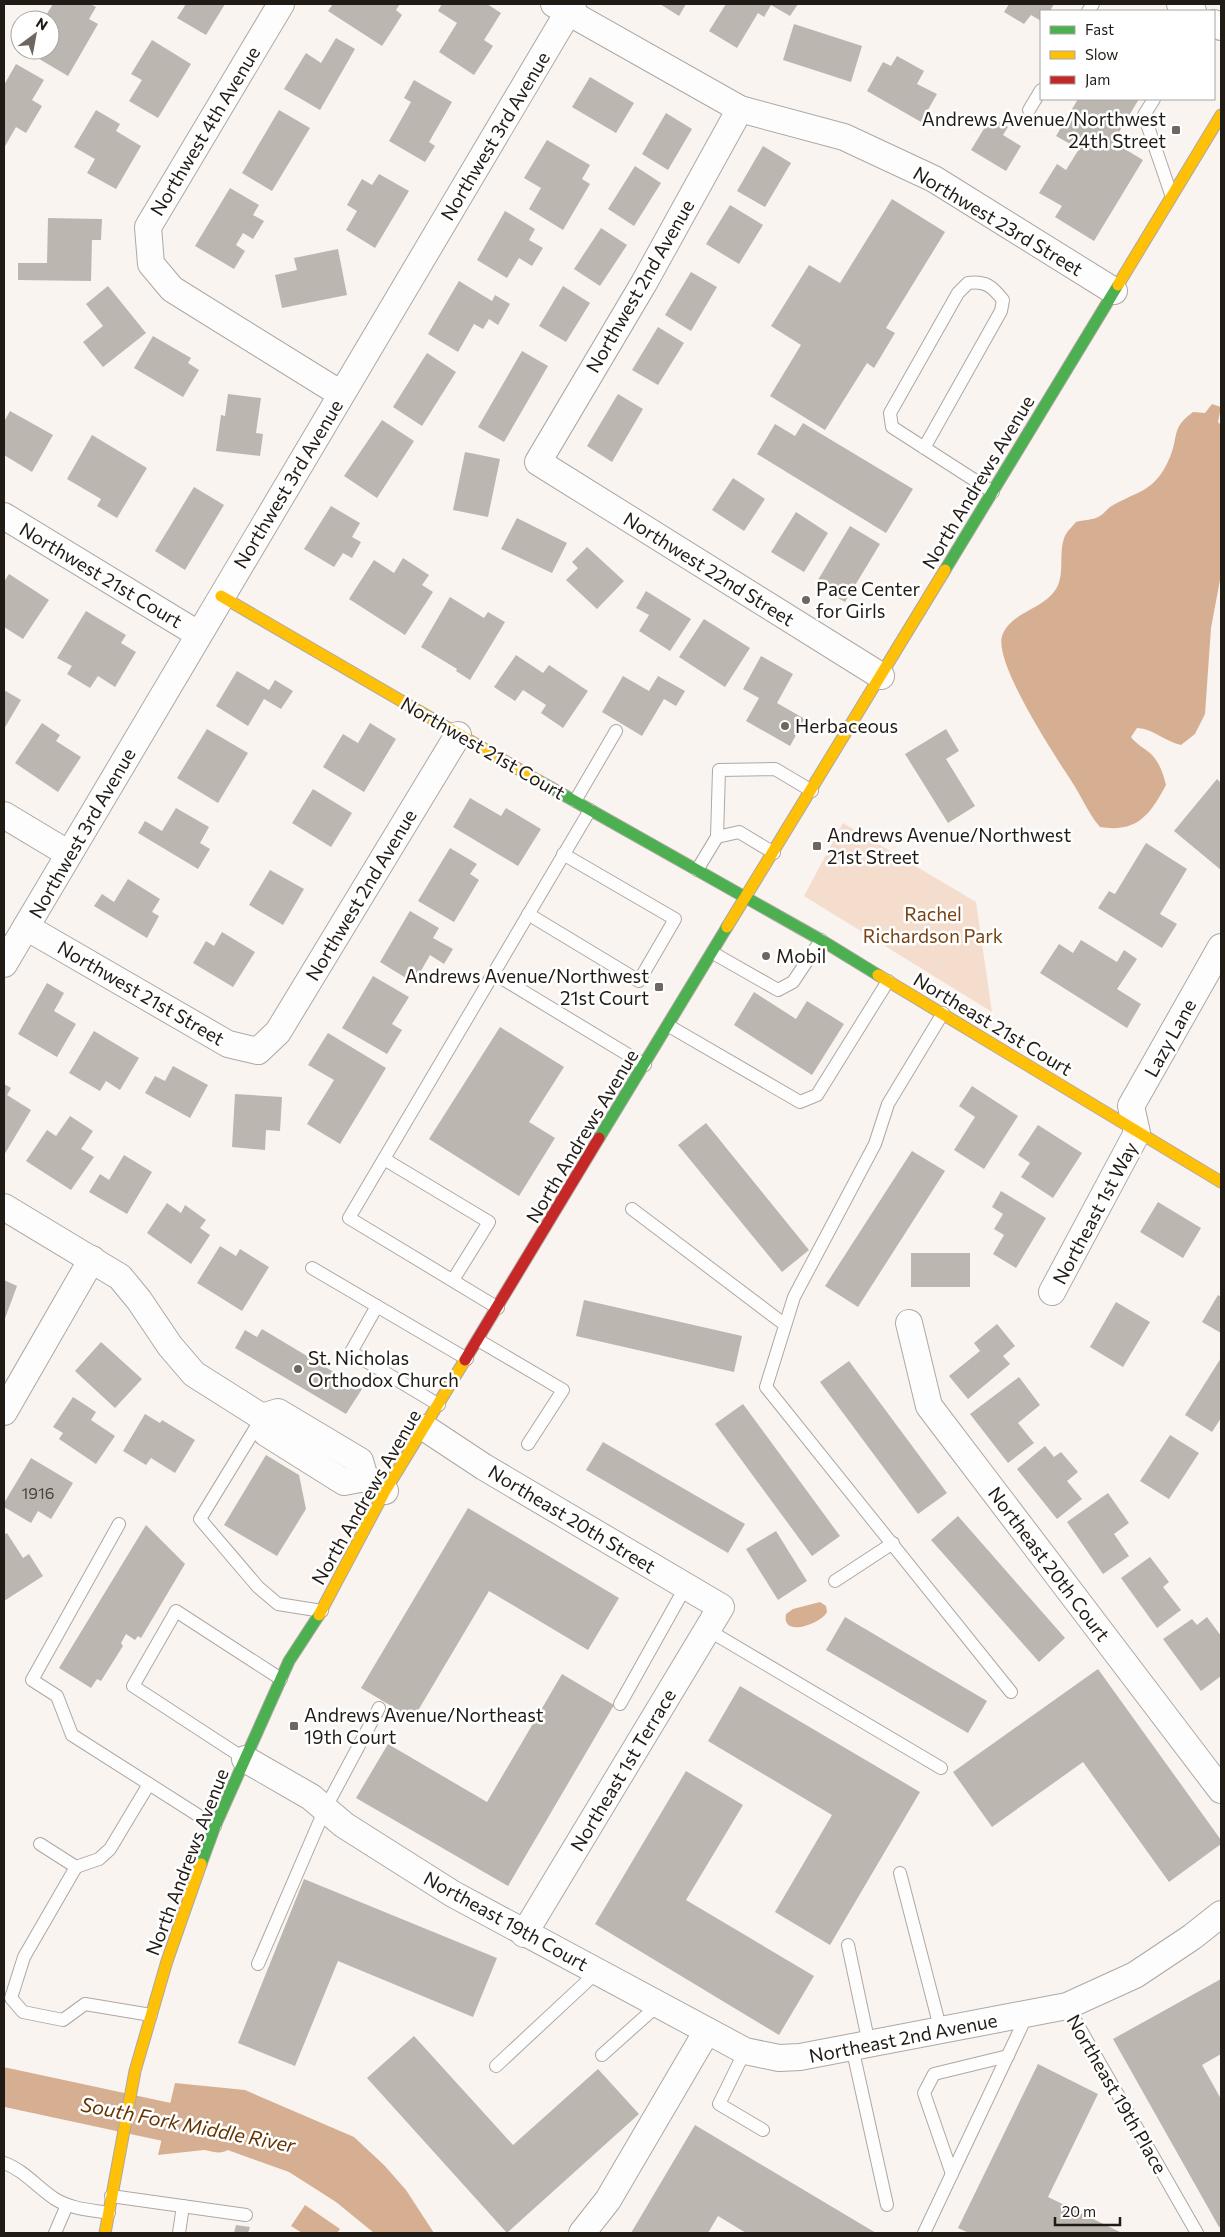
<svg xmlns="http://www.w3.org/2000/svg" width="1225" height="2237" font-family="Commissioner,sans-serif">
<style>
.green{fill:#f4ddcd}
.water{fill:#d6af92}
.lines{fill:none;stroke-linecap:round;stroke-linejoin:round}
.river{stroke:#d6af92;stroke-width:39}
.building{fill:#bcb6b1}
.lane-casing{stroke:#aea8a4;stroke-width:14}
.street-casing{stroke:#aea8a4;stroke-width:28}
.fast-casing{stroke:#aea8a4;stroke-width:13}
.slow-casing{stroke:#aea8a4;stroke-width:13}
.jam-casing{stroke:#aea8a4;stroke-width:13}
.lane{stroke:#fefdfd;stroke-width:12}
.street{stroke:#fefdfd;stroke-width:26}
.fast{stroke:#4caf50;stroke-width:11}
.slow{stroke:#ffc107;stroke-width:11}
.jam{stroke:#c62828;stroke-width:11}
.poi-dot{fill:#6d6762;stroke:#fff;stroke-width:2}
.labels{text-anchor:middle;stroke-width:5;stroke-linejoin:round;paint-order:stroke}
.number-label{font-size:16px;fill:#48423d}
.poi-label{font-size:19px;fill:#211b16;stroke:#fff;text-anchor:start}
.street-label{font-size:19px;fill:#211b16;stroke:#fff}
.park-label{font-size:19px;fill:#764314;stroke:#fff}
.water-label{font-size:20px;font-style:italic;fill:#663400;stroke:#fff}
</style>
<rect width="100%" height="100%" fill="#faf4f0"/>
<!-- green -->
<polygon class="green" points="843,823 976,902 992,1012 804,896"/>
<!-- water -->
<g class="water">
<path d="M1212,404L1221,407L1218,422L1221,425L1220,580L1211,628L1205,714L1195,734L1181,745C1164,741 1154,729 1137,728L1131,737C1136,744 1143,747 1150,753C1159,761 1163,773 1166,785C1150,815 1137,833 1100,827C1088,813 1082,797 1072,782C1055,756 994,664 1002,636C1010,612 1043,610 1056,589C1066,573 1057,550 1066,534C1069,529 1073,526 1076,522C1083,520 1093,520 1098,517C1103,515 1106,510 1110,507C1138,490 1155,493 1170,457C1179,435 1171,428 1193,412L1205,413Z"/>
<path d="M820,1602L826,1606L827,1612C822,1623 781,1639 786,1614L793,1609Z"/>
<polygon points="175,2083 245,2090 354,2137 384,2165 406,2190 434,2233 374,2233 336,2202 289,2172 222,2148 158,2155"/>
<polygon points="305,2205 340,2229 337,2233 302,2233 291,2226"/>
</g>
<g class="lines">
<!-- river -->
<polyline class="river" points="4,2087 218,2133"/>
</g>
<!-- building -->
<g class="building">
<polygon points="53,4 90,4 96,7 89,19 98,24 68,76 24,50 50,50 50,20 43,20"/>
<polygon points="186,4 225,4 206,35 177,18"/>
<polygon points="333,4 400,4 396,10 402,15 382,46 328,11"/>
<polygon points="442,4 487,4 501,13 484,40 493,46 474,75 439,52 457,23 438,11"/>
<polygon points="660,4 686,4 679,16"/>
<polygon points="726,4 798,4 790,16 771,5 764,17 758,13 737,48 709,31"/>
<polygon points="1009,4 1054,4 1050,11 1041,11 1041,21 1031,15 1024,24 1004,12"/>
<polygon points="794,24 862,46 851,82 783,60"/>
<polygon points="336,38 355,49 320,110 284,89 306,53 321,63"/>
<polygon points="152,40 191,64 158,118 129,101 142,80 131,74"/>
<polygon points="897,56 924,71 917,84 937,94 921,122 867,91 883,62 891,66"/>
<polygon points="16,64 44,80 32,100 42,106 26,133 16,127 4,148 4,85"/>
<polygon points="590,77 634,103 616,133 572,107"/>
<polygon points="414,80 452,102 429,142 435,146 425,162 389,141 411,102 404,98"/>
<polygon points="1078,99 1139,99 1113,142 1143,160 1094,241 1055,217 1062,206 1039,193 1057,164 1066,170 1079,149 1056,136"/>
<polygon points="96,110 120,124 116,131 141,146 116,189 87,173 95,159 74,147"/>
<polygon points="279,110 310,128 272,191 242,173"/>
<polygon points="666,113 692,129 668,170 642,154"/>
<polygon points="991,117 1008,127 1003,135 1021,146 1006,171 971,150"/>
<polygon points="547,140 590,165 582,179 590,184 563,230 529,209 541,188 524,178"/>
<polygon points="763,146 791,163 765,207 737,191"/>
<polygon points="635,166 661,183 634,226 608,209"/>
<polygon points="379,174 409,191 375,248 346,230 357,211 347,205 362,179 372,185"/>
<polygon points="230,188 259,205 253,215 264,221 253,239 243,233 236,245 245,251 234,269 195,246"/>
<polygon points="892,199 945,232 886,328 895,333 874,368 867,363 825,430 770,396 801,345 771,326 809,265 840,283"/>
<polygon points="730,205 763,225 739,264 706,244"/>
<polygon points="505,211 535,229 529,240 543,248 532,266 519,258 507,278 477,260"/>
<polygon points="48,218 102,219 101,240 92,240 91,281 18,280 18,263 47,263"/>
<polygon points="601,228 627,245 600,286 574,269"/>
<polygon points="338,249 347,295 282,308 275,275 297,270 294,258"/>
<polygon points="691,272 717,287 691,331 665,315"/>
<polygon points="459,281 492,301 495,295 510,304 498,325 489,319 483,329 474,324 458,352 428,334"/>
<polygon points="108,286 146,333 103,367 83,342 103,326 86,304"/>
<polygon points="563,286 590,303 566,342 539,326"/>
<polygon points="658,327 684,343 658,385 632,370"/>
<polygon points="153,336 191,358 188,363 199,370 183,397 134,368"/>
<polygon points="522,351 548,366 504,442 478,427"/>
<polygon points="427,353 456,372 422,426 393,407"/>
<polygon points="228,394 261,398 256,433 263,434 260,456 216,451 221,415 225,416"/>
<polygon points="618,394 643,409 612,462 587,446"/>
<polygon points="10,411 53,435 32,472 4,455 4,422"/>
<polygon points="382,420 414,441 377,498 344,476"/>
<polygon points="803,423 913,489 886,533 757,454 775,424 795,436"/>
<polygon points="92,435 147,468 117,518 97,506 101,499 67,479"/>
<polygon points="465,452 500,459 488,517 453,510"/>
<polygon points="733,478 765,499 744,531 712,510"/>
<polygon points="194,487 224,505 185,570 155,551"/>
<polygon points="331,506 360,523 352,537 361,542 352,558 343,553 334,567 304,549"/>
<polygon points="796,512 828,533 804,572 771,552"/>
<polygon points="517,518 567,543 552,573 501,549"/>
<polygon points="850,526 880,544 845,602 815,585"/>
<polygon points="587,547 624,581 597,609 566,580 578,568 572,562"/>
<polygon points="403,558 429,575 422,585 433,592 405,635 349,599 374,560 394,573"/>
<polygon points="9,574 49,600 23,639 4,627 4,582"/>
<polygon points="646,591 691,619 670,651 639,631 649,615 636,608"/>
<polygon points="450,597 484,618 488,612 505,622 470,680 456,671 457,669 421,647"/>
<polygon points="86,611 126,635 121,643 136,652 115,687 98,676 90,688 67,674 72,666 57,658"/>
<polygon points="704,619 750,648 725,687 679,657"/>
<polygon points="516,655 543,673 549,665 588,691 563,728 541,713 546,705 523,690 515,701 494,687"/>
<polygon points="761,656 793,674 777,703 805,719 790,746 746,721 759,698 743,689"/>
<polygon points="237,671 269,690 275,680 293,691 281,709 264,699 248,726 216,706"/>
<polygon points="623,676 649,691 658,676 685,691 676,706 664,699 642,736 602,712"/>
<polygon points="4,690 21,700 4,729"/>
<polygon points="42,723 60,735 56,741 81,757 58,792 15,763"/>
<polygon points="370,723 396,739 364,792 323,767 343,734 358,743"/>
<polygon points="207,729 248,753 218,803 177,778"/>
<polygon points="946,729 959,751 946,759 975,806 948,823 905,754"/>
<polygon points="1217,779 1221,783 1221,870 1174,831"/>
<polygon points="313,789 352,813 331,847 292,823"/>
<polygon points="470,798 501,816 506,808 541,829 518,866 453,827"/>
<polygon points="176,808 209,827 200,843 210,849 198,869 138,833 145,821 162,831"/>
<polygon points="1146,843 1187,869 1160,914 1177,924 1162,948 1098,908 1109,891 1115,894"/>
<polygon points="450,848 477,864 470,874 479,880 454,922 418,901"/>
<polygon points="270,870 304,889 283,925 249,905"/>
<polygon points="128,879 160,899 152,912 159,916 147,938 94,906 102,894 114,902"/>
<polygon points="410,911 439,928 433,938 453,949 444,964 430,955 414,983 380,962"/>
<polygon points="222,932 255,952 233,987 193,963 206,941 214,946"/>
<polygon points="1081,940 1117,962 1124,950 1137,959 1117,989 1141,1004 1127,1028 1040,973 1059,944 1073,953"/>
<polygon points="373,976 409,997 392,1024 402,1030 387,1054 342,1028"/>
<polygon points="47,983 64,993 54,1011 76,1024 57,1057 18,1034"/>
<polygon points="754,992 796,1019 807,1001 844,1024 812,1075 734,1025"/>
<polygon points="500,1027 564,1067 529,1122 555,1138 519,1196 429,1139"/>
<polygon points="94,1031 139,1058 120,1090 106,1081 100,1091 69,1073"/>
<polygon points="328,1033 386,1068 340,1144 307,1124 334,1080 308,1065"/>
<polygon points="173,1066 208,1085 190,1118 145,1093 155,1076 165,1081"/>
<polygon points="4,1084 11,1088 7,1095 31,1110 4,1155"/>
<polygon points="972,1086 1018,1116 984,1169 954,1150 975,1117 959,1106"/>
<polygon points="235,1094 282,1097 280,1131 266,1130 265,1150 232,1147"/>
<polygon points="70,1116 93,1131 81,1149 94,1157 71,1190 26,1161 47,1130 56,1136"/>
<polygon points="706,1123 809,1250 782,1272 678,1145"/>
<polygon points="1038,1125 1082,1153 1053,1198 1021,1177 1030,1163 1018,1155"/>
<polygon points="912,1151 945,1171 858,1307 825,1286"/>
<polygon points="124,1155 152,1172 127,1214 89,1192 100,1174 109,1180"/>
<polygon points="1001,1191 1046,1218 1016,1268 993,1254 1004,1235 994,1229 1003,1214 992,1207"/>
<polygon points="1158,1202 1201,1228 1183,1258 1140,1232"/>
<polygon points="167,1203 181,1213 185,1205 206,1220 200,1228 210,1235 191,1264 147,1233"/>
<polygon points="220,1246 236,1256 240,1249 269,1267 242,1311 197,1283"/>
<rect x="911" y="1253" width="59" height="34"/>
<polygon points="4,1280 17,1286 4,1321"/>
<polygon points="1218,1295 1221,1297 1221,1333 1202,1322"/>
<polygon points="584,1300 742,1336 734,1372 576,1336"/>
<polygon points="1116,1302 1150,1322 1123,1367 1090,1347"/>
<polygon points="997,1324 1015,1346 1003,1356 1010,1364 968,1399 949,1376 980,1351 974,1343"/>
<polygon points="262,1329 362,1389 346,1414 235,1348 245,1330 257,1337"/>
<polygon points="101,1342 142,1379 115,1408 75,1371"/>
<polygon points="1221,1358 1221,1418 1212,1432 1185,1415"/>
<polygon points="849,1361 947,1493 918,1514 820,1382"/>
<polygon points="1019,1377 1040,1405 1018,1423 1034,1443 1008,1463 970,1414"/>
<polygon points="73,1397 96,1412 91,1420 115,1436 96,1464 59,1439 63,1433 53,1427"/>
<polygon points="743,1404 840,1536 812,1556 715,1424"/>
<polygon points="145,1414 160,1423 162,1420 195,1440 175,1473 151,1458 146,1465 123,1451"/>
<polygon points="1170,1435 1199,1453 1169,1499 1140,1481"/>
<polygon points="603,1442 745,1524 728,1553 586,1470"/>
<polygon points="1045,1446 1054,1457 1061,1452 1078,1472 1067,1481 1082,1499 1057,1519 1017,1469"/>
<polygon points="266,1455 299,1475 306,1509 277,1556 224,1525"/>
<polygon points="31,1458 73,1483 51,1519 38,1511 31,1523 4,1507 4,1503"/>
<polygon points="1108,1493 1129,1523 1114,1534 1129,1556 1103,1574 1067,1522"/>
<polygon points="468,1508 619,1598 588,1650 489,1591 413,1719 361,1688"/>
<polygon points="958,1516 1065,1638 1039,1662 931,1540"/>
<polygon points="146,1525 185,1564 141,1638 138,1636 135,1640 126,1634 121,1643 123,1646 101,1681 97,1679 91,1688 59,1668"/>
<polygon points="776,1531 807,1581 778,1600 746,1549"/>
<polygon points="7,1533 23,1558 29,1554 43,1576 4,1601 4,1535"/>
<polygon points="1150,1557 1169,1582 1163,1587 1181,1610 1157,1628 1121,1578"/>
<polygon points="845,1617 987,1701 968,1733 826,1650"/>
<polygon points="1207,1617 1221,1636 1221,1676 1201,1691 1163,1639 1192,1619 1197,1625"/>
<polygon points="1098,1669 1221,1840 1221,1844 1169,1882 1083,1762 992,1827 953,1772"/>
<polygon points="562,1674 614,1705 508,1886 356,1798 388,1744 487,1802"/>
<polygon points="740,1686 920,1792 830,1945 775,1912 832,1815 708,1741"/>
<polygon points="686,1771 743,1805 686,1900 814,1976 779,2035 595,1924"/>
<polygon points="304,1879 497,1958 473,2017 338,1961 295,2066 238,2043"/>
<polygon points="1221,1979 1221,2054 1202,2065 1221,2099 1221,2226 1219,2227 1113,2039"/>
<polygon points="414,2036 513,2145 598,2069 639,2114 507,2233 367,2078"/>
<polygon points="1038,2064 1098,2094 1048,2197 1122,2233 969,2233 958,2228"/>
<polygon points="695,2125 876,2233 746,2233 718,2216 708,2233 631,2233"/>
<polygon points="236,2225 250,2227 248,2233 234,2233"/>
</g>
<g class="lines">
<defs>
<g id="lane">
<polyline points="1088,11 1093,4"/>
<polyline points="1154,99 1144,115 1171,194"/>
<polyline points="1029,110 1041,90"/>
<path d="M924,448L1001,311L1003,300C992,286 986,281 968,283L958,293L890,413L892,427L993,492"/>
<polyline points="575,801 616,731"/>
<polyline points="717,837 739,832 774,853"/>
<polyline points="697,870 717,837 719,770 775,769 812,791"/>
<polyline points="528,914 639,981 675,919 563,854"/>
<polyline points="713,953 778,990 793,982 821,940"/>
<polyline points="493,973 645,1065"/>
<polyline points="943,1013 888,1104 875,1144 794,1297 766,1387 1011,1692"/>
<polyline points="669,1026 800,1102 817,1095 888,981"/>
<polyline points="384,1159 489,1222 453,1280"/>
<polyline points="632,1209 784,1324"/>
<polyline points="312,1268 467,1359"/>
<polyline points="377,1306 351,1352 439,1405"/>
<polyline points="498,1308 349,1218 590,810"/>
<polyline points="478,1340 563,1390 528,1444"/>
<polyline points="261,1419 200,1519 258,1587 278,1604 322,1611"/>
<polyline points="119,1524 32,1680 57,1696 72,1735 215,1826"/>
<polyline points="835,1581 893,1543"/>
<polyline points="708,1630 941,1768"/>
<polyline points="620,1704 686,1586"/>
<polyline points="245,1759 133,1686 176,1611 281,1679"/>
<polyline points="40,1844 76,1867 24,1957 11,1998 23,2012 63,2020 85,2004 151,2015"/>
<polyline points="76,1867 99,1859 110,1849 149,1784"/>
<polyline points="900,1873 941,2031"/>
<polyline points="848,1945 869,2044"/>
<polyline points="258,1964 325,1809 379,1708"/>
<polyline points="1067,2006 1197,2233"/>
<polyline points="852,2047 887,2205"/>
<polyline points="745,2051 719,2104 763,2130"/>
<polyline points="602,2055 658,2005"/>
<polyline points="496,2066 597,1972"/>
<path d="M4,2163C24,2170 38,2188 55,2199C71,2209 91,2210 109,2213"/>
<polyline points="952,2174 924,2093 934,2074 1008,2056"/>
<polyline points="111,2196 246,2215"/>
<polyline points="55,2233 67,2205"/>
<polyline points="179,2233 183,2206"/>
<polyline points="924,2233 1027,2015"/>
</g>
<g id="street">
<polyline points="281,4 148,227 151,264 172,289 341,394"/>
<polyline points="554,4 740,109 844,137 934,179 1114,291"/>
<polyline points="1180,4 1193,11"/>
<polyline points="1214,23 1221,27"/>
<polyline points="740,109 644,283 538,462 881,676"/>
<polyline points="4,516 198,634"/>
<polyline points="4,815 69,854"/>
<polyline points="26,927 228,1044 258,1051 278,1032 458,735"/>
<polyline points="4,964 573,4"/>
<polyline points="4,1207 120,1277 139,1300 170,1346 194,1374 262,1417 266,1433 344,1482 365,1478 385,1491"/>
<polyline points="1052,1292 1137,1133 1131,1106 1221,947"/>
<polyline points="909,1323 929,1406 1221,1790"/>
<polyline points="4,1412 92,1259"/>
<polyline points="262,1417 278,1412 360,1461 365,1478"/>
<polyline points="425,1428 484,1467 721,1607 524,1934"/>
<polyline points="245,1759 311,1797 344,1825 453,1894 745,2051 779,2058 800,2057 1067,2006 1135,1975 1192,1937 1221,1914"/>
<polyline points="582,2233 608,2200 707,2031"/>
</g>
<g id="fast">
<polyline points="945,570 1118,285"/>
<polyline points="539,781 821,940 878,975"/>
<polyline points="599,1138 727,927"/>
<polyline points="201,1864 215,1826 289,1661 319,1615"/>
</g>
<g id="slow">
<polyline points="1118,285 1221,115"/>
<polyline points="221,596 539,781"/>
<polyline points="727,927 945,570"/>
<polyline points="878,975 1221,1182"/>
<polyline points="319,1615 385,1491 465,1360"/>
<polyline points="105,2233 135,2071 167,1961 201,1864"/>
</g>
<polyline id="jam" points="465,1360 599,1138"/>
</defs>
<!-- lane casing -->
<use href="#lane" class="lane-casing"/>
<!-- street casing -->
<use href="#street" class="street-casing"/>
<!-- fast casing -->
<use href="#fast" class="fast-casing"/>
<!-- slow casing -->
<use href="#slow" class="slow-casing"/>
<!-- jam casing -->
<use href="#jam" class="jam-casing"/>
<!-- lane -->
<use href="#lane" class="lane"/>
<!-- street -->
<use href="#street" class="street"/>
<!-- fast -->
<use href="#fast" class="fast"/>
<!-- slow -->
<use href="#slow" class="slow"/>
<!-- jam -->
<use href="#jam" class="jam"/>
</g>
<!-- markers -->
<g class="poi-dot">
<rect x="1171" y="125" width="10" height="10" rx="2.5"/>
<circle cx="806" cy="600" r="5"/>
<circle cx="785" cy="726" r="5"/>
<rect x="812" y="841" width="10" height="10" rx="2.5"/>
<circle cx="766" cy="956" r="5"/>
<rect x="654" y="982" width="10" height="10" rx="2.5"/>
<circle cx="298" cy="1369" r="5"/>
<rect x="289" y="1721" width="10" height="10" rx="2.5"/>
</g>
<g class="labels">
<!-- number labels -->
<g class="number-label">
<text x="38" y="1499">1916</text>
</g>
<!-- poi labels -->
<g class="poi-label">
<text x="1166" y="126" text-anchor="end">Andrews Avenue/Northwest<tspan x="1166" dy="22">24th Street</tspan></text>
<text x="816" y="596">Pace Center<tspan x="816" dy="22">for Girls</tspan></text>
<text x="795" y="733">Herbaceous</text>
<text x="827" y="842">Andrews Avenue/Northwest<tspan x="827" dy="22">21st Street</tspan></text>
<text x="776" y="963">Mobil</text>
<text x="649" y="983" text-anchor="end">Andrews Avenue/Northwest<tspan x="649" dy="22">21st Court</tspan></text>
<text x="308" y="1365">St. Nicholas<tspan x="308" dy="22">Orthodox Church</tspan></text>
<text x="304" y="1722">Andrews Avenue/Northeast<tspan x="304" dy="22">19th Court</tspan></text>
</g>
<!-- street labels -->
<g class="street-label">
<text transform="translate(205 131) rotate(-59)" y="7">Northwest 4th Avenue</text>
<text transform="translate(495 136) rotate(-59)" y="7">Northwest 3rd Avenue</text>
<text transform="translate(998 221) rotate(31)" y="7">Northwest 23rd Street</text>
<text transform="translate(640 286) rotate(-60)" y="7">Northwest 2nd Avenue</text>
<text transform="translate(978 482) rotate(-59)" y="7">North Andrews Avenue</text>
<text transform="translate(288 484) rotate(-59)" y="7">Northwest 3rd Avenue</text>
<text transform="translate(709 569) rotate(32)" y="7">Northwest 22nd Street</text>
<text transform="translate(101 575) rotate(31)" y="7">Northwest 21st Court</text>
<text transform="translate(483 748) rotate(30)" y="7">Northwest 21st Court</text>
<text transform="translate(82 833) rotate(-60)" y="7">Northwest 3rd Avenue</text>
<text transform="translate(361 895) rotate(-59)" y="7">Northwest 2nd Avenue</text>
<text transform="translate(141 993) rotate(30)" y="7">Northwest 21st Street</text>
<text transform="translate(993 1024) rotate(31)" y="7">Northeast 21st Court</text>
<text transform="translate(1170 1038) rotate(-61)" y="7">Lazy Lane</text>
<text transform="translate(582 1136) rotate(-59)" y="7">North Andrews Avenue</text>
<text transform="translate(1095 1213) rotate(-62)" y="7">Northeast 1st Way</text>
<text transform="translate(366 1497) rotate(-60)" y="7">North Andrews Avenue</text>
<text transform="translate(572 1519) rotate(31)" y="7">Northeast 20th Street</text>
<text transform="translate(1049 1564) rotate(53)" y="7">Northeast 20th Court</text>
<text transform="translate(623 1770) rotate(-59)" y="7">Northeast 1st Terrace</text>
<text transform="translate(187 1862) rotate(-69)" y="7">North Andrews Avenue</text>
<text transform="translate(506 1921) rotate(29)" y="7">Northeast 19th Court</text>
<text transform="translate(903 2038) rotate(-11)" y="7">Northeast 2nd Avenue</text>
<text transform="translate(1117 2094) rotate(60)" y="7">Northeast 19th Place</text>
</g>
<!-- park labels -->
<g class="park-label">
<text x="933" y="921">Rachel<tspan x="933" dy="22">Richardson Park</tspan></text>
</g>
<!-- water labels -->
<g class="water-label">
<text transform="translate(188 2125) rotate(11)" y="7">South Fork Middle River</text>
</g>
</g>
<!-- border -->
<rect width="1225" height="2237" fill="none" stroke="#211b16" stroke-width="10"/>
<!-- legend -->
<rect x="1040" y="10" width="175" height="90" fill="#ffffff" stroke="#a6a4a2"/>
<rect x="1050" y="26" width="25" height="8" fill="#4caf50" stroke="#a6a4a2"/>
<text x="1085" y="35" font-size="15" fill="#211b16">Fast</text>
<rect x="1050" y="51" width="25" height="8" fill="#ffc107" stroke="#a6a4a2"/>
<text x="1085" y="60" font-size="15" fill="#211b16">Slow</text>
<rect x="1050" y="76" width="25" height="8" fill="#c62828" stroke="#a6a4a2"/>
<text x="1085" y="85" font-size="15" fill="#211b16">Jam</text>
<!-- north arrow -->
<g transform="translate(35 35) rotate(32)"><circle r="24" fill="#ffffff" stroke="#a6a4a2"/>
<path d="M0-4L9 19L0 12L-9 19Z" fill="#6d6762"/>
<text y="-8" font-size="14" font-weight="bold" text-anchor="middle" fill="#211b16">N</text>
</g>
<!-- scale -->
<path d="M1055 2217v8h65v-8" fill="none" stroke="#211b16" stroke-width="2.5"/>
<text x="1062" y="2217" font-size="15" fill="#211b16" stroke="#ffffff" stroke-width="4" paint-order="stroke">20 m</text>
</svg>
